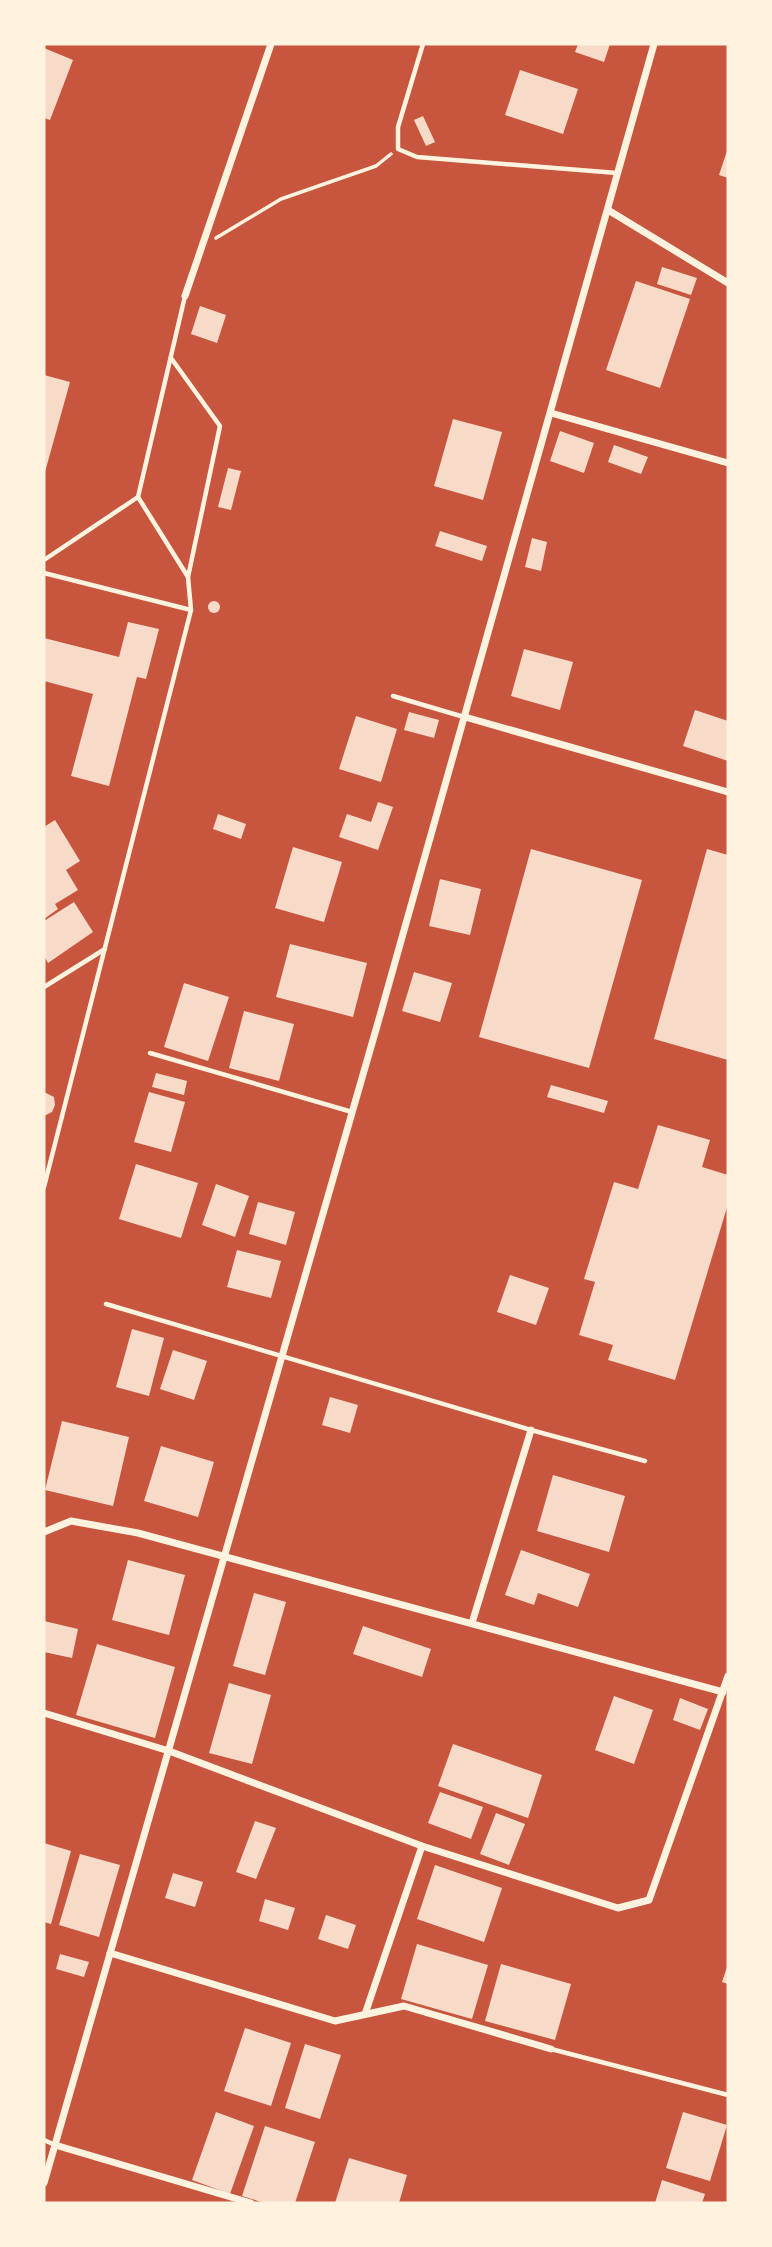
<svg xmlns="http://www.w3.org/2000/svg" width="772" height="2247" font-family="Lato,sans-serif">
<style>
.building{fill:#f7dbc8}
.lines{fill:none;stroke-linecap:round;stroke-linejoin:round}
.path{stroke:#fff3e0;stroke-width:3.5}
.service{stroke:#fff3e0;stroke-width:4.5}
.minor{stroke:#fff3e0;stroke-width:7}
</style>
<rect width="100%" height="100%" fill="#c8553d"/>
<!-- building -->
<g class="building">
<polygon points="578,44 610,44 604,62 575,52"/>
<polygon points="44,48 73,60 50,120 44,118"/>
<polygon points="520,70 578,89 563,134 505,115"/>
<polygon points="423,116 435,142 426,146 414,120"/>
<polygon points="728,148 728,178 719,175"/>
<polygon points="662,267 697,278 691,295 657,284"/>
<polygon points="636,281 690,299 660,388 606,370"/>
<polygon points="200,306 226,315 217,343 191,334"/>
<polygon points="44,375 70,382 45,472 44,472"/>
<polygon points="453,419 502,432 483,500 434,486"/>
<polygon points="560,431 594,443 584,473 550,461"/>
<polygon points="614,445 648,457 641,474 608,462"/>
<polygon points="228,468 241,471 231,510 218,507"/>
<polygon points="440,531 487,546 482,561 435,546"/>
<polygon points="532,538 547,542 541,571 525,567"/>
<circle cx="214" cy="607" r="6"/>
<polygon points="128,622 159,629 146,679 137,677 109,786 71,776 93,694 44,681 44,638 119,657"/>
<polygon points="524,649 573,662 560,710 511,696"/>
<polygon points="695,710 728,721 728,761 683,746"/>
<polygon points="409,712 439,720 434,738 404,730"/>
<polygon points="356,716 397,729 381,782 339,769"/>
<polygon points="378,802 393,807 378,850 339,837 347,814 371,822"/>
<polygon points="218,814 246,824 241,839 213,829"/>
<polygon points="55,820 80,861 66,870 78,890 55,904 58,909 44,919 44,827"/>
<polygon points="293,847 342,862 324,922 275,908"/>
<polygon points="531,849 642,880 589,1068 479,1037"/>
<polygon points="707,849 728,855 728,1060 654,1039"/>
<polygon points="440,879 481,889 470,935 429,926"/>
<polygon points="74,902 93,932 48,963 44,956 44,921"/>
<polygon points="290,944 367,963 353,1017 276,997"/>
<polygon points="414,972 452,983 440,1022 402,1011"/>
<polygon points="184,983 229,997 208,1061 164,1047"/>
<polygon points="244,1011 294,1024 279,1081 229,1068"/>
<polygon points="156,1073 187,1081 184,1095 152,1087"/>
<polygon points="551,1085 608,1101 604,1113 547,1097"/>
<polygon points="44,1092 54,1097 55,1105 52,1112 44,1116"/>
<polygon points="149,1092 185,1102 171,1152 134,1142"/>
<polygon points="658,1125 710,1140 702,1167 728,1175 728,1204 675,1380 608,1360 613,1345 579,1335 595,1282 584,1279 614,1182 638,1189"/>
<polygon points="136,1164 198,1183 181,1238 119,1219"/>
<polygon points="216,1184 249,1196 235,1237 202,1225"/>
<polygon points="258,1202 295,1212 286,1245 249,1234"/>
<polygon points="237,1250 281,1261 271,1298 227,1287"/>
<polygon points="510,1275 549,1288 536,1325 497,1312"/>
<polygon points="132,1329 164,1338 149,1396 116,1387"/>
<polygon points="173,1350 207,1361 194,1400 160,1389"/>
<polygon points="330,1397 358,1405 350,1433 322,1425"/>
<polygon points="62,1421 129,1437 113,1506 45,1490"/>
<polygon points="161,1446 214,1462 198,1517 144,1501"/>
<polygon points="553,1475 625,1496 609,1552 537,1531"/>
<polygon points="521,1550 590,1574 578,1607 538,1593 534,1605 505,1595"/>
<polygon points="128,1560 185,1575 169,1635 112,1620"/>
<polygon points="254,1593 286,1602 265,1675 233,1666"/>
<polygon points="44,1621 78,1629 72,1658 44,1652"/>
<polygon points="363,1626 431,1649 422,1677 353,1654"/>
<polygon points="97,1644 175,1667 155,1738 76,1715"/>
<polygon points="229,1683 271,1695 252,1764 209,1753"/>
<polygon points="614,1696 653,1710 634,1764 595,1750"/>
<polygon points="680,1698 708,1709 700,1730 673,1720"/>
<polygon points="453,1744 542,1775 528,1818 438,1786"/>
<polygon points="440,1792 483,1807 471,1839 428,1823"/>
<polygon points="496,1813 525,1824 509,1865 480,1854"/>
<polygon points="255,1821 276,1828 256,1879 236,1872"/>
<polygon points="44,1843 71,1851 51,1924 44,1922"/>
<polygon points="80,1854 120,1865 99,1937 59,1925"/>
<polygon points="435,1865 502,1888 484,1942 417,1919"/>
<polygon points="173,1873 203,1882 195,1907 165,1898"/>
<polygon points="265,1899 295,1908 288,1930 259,1921"/>
<polygon points="326,1915 356,1925 348,1949 318,1939"/>
<polygon points="417,1944 488,1965 472,2019 401,1999"/>
<polygon points="60,1954 89,1962 84,1977 56,1969"/>
<polygon points="501,1964 571,1984 555,2040 485,2021"/>
<polygon points="728,1964 728,1984 722,1982"/>
<polygon points="245,2028 291,2043 271,2106 224,2091"/>
<polygon points="305,2044 341,2055 320,2119 285,2108"/>
<polygon points="216,2112 254,2126 230,2194 192,2180"/>
<polygon points="683,2112 727,2125 710,2181 666,2168"/>
<polygon points="265,2126 315,2142 295,2203 265,2203 242,2196"/>
<polygon points="349,2158 407,2175 399,2203 335,2203"/>
<polygon points="662,2180 705,2194 702,2203 655,2203"/>
</g>
<g class="lines">
<!-- path -->
<polyline class="path" points="216,238 281,199 376,166 391,154"/>
<!-- service -->
<g class="service">
<polyline points="423,44 398,127 398,149 417,157 617,173"/>
<polyline points="171,358 220,426 188,577"/>
<polyline points="44,560 138,497 185,296"/>
<polyline points="44,573 191,610"/>
<polyline points="393,696 464,717"/>
<polyline points="44,987 105,949"/>
<polyline points="150,1053 352,1112"/>
<polyline points="44,1187 191,610 188,577 138,497"/>
<polyline points="106,1304 531,1430 645,1461"/>
<polyline points="551,2049 728,2095"/>
<polyline points="44,2140 55,2145"/>
</g>
<!-- minor -->
<g class="minor">
<polyline points="608,210 728,283"/>
<polyline points="185,296 271,44"/>
<polyline points="551,413 728,463"/>
<polyline points="465,717 728,792"/>
<polyline points="44,1532 71,1521 138,1533 723,1692"/>
<polyline points="472,1623 531,1430"/>
<polyline points="44,1713 169,1751 422,1846 618,1908 649,1900 728,1676"/>
<polyline points="110,1953 335,2021 404,2006 551,2049"/>
<polyline points="365,2014 422,1846"/>
<polyline points="55,2145 251,2203"/>
<polyline points="44,2183 379,1019 654,44"/>
</g>
</g>
<!-- border -->
<rect width="772" height="2247" fill="none" stroke="#fff3e0" stroke-width="91"/>
</svg>
